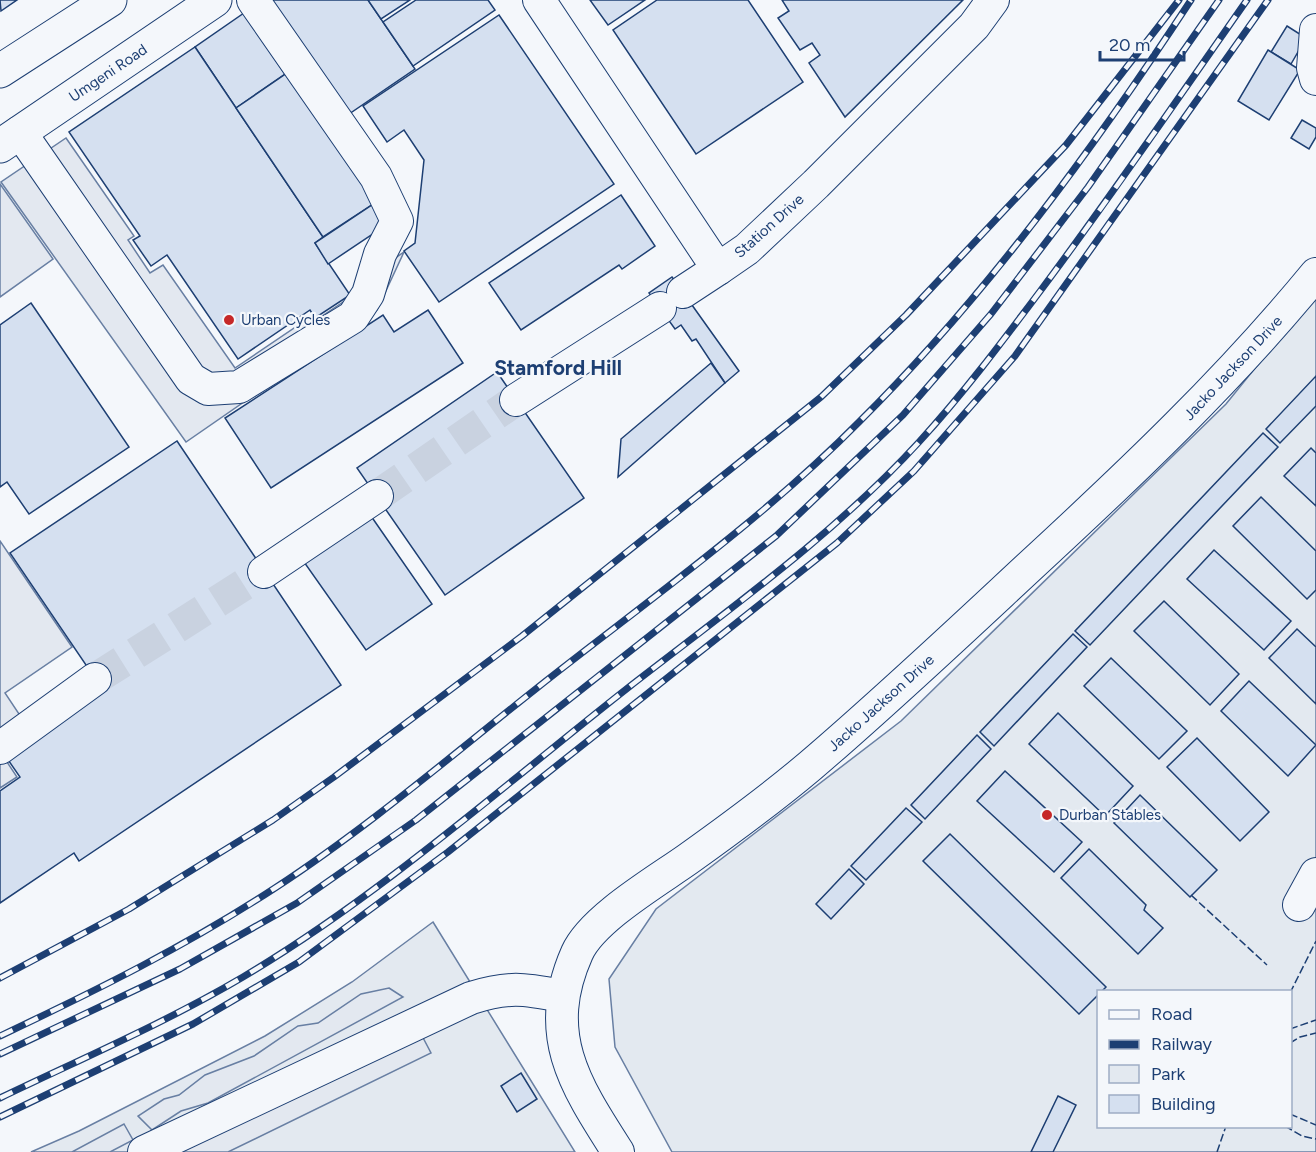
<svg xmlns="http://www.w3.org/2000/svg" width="1316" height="1152" font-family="Figtree,sans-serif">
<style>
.green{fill:#e3e9f0;stroke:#687fa3;stroke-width:1.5;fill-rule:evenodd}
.parking{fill:#e3e8f0;stroke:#687fa3;stroke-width:1.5}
.building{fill:#d5e0f0;stroke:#1d3f73;stroke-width:1.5}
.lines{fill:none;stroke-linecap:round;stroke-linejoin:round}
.minor-tunnel{stroke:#c9d2e0;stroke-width:32;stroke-dasharray:32 16;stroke-linecap:butt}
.minor-casing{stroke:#1d3f73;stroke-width:34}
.major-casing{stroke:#1d3f73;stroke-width:35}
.minor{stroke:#f4f7fb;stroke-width:32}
.major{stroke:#f4f7fb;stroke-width:33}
.rail-casing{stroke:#1d3f73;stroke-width:7}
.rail{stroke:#f4f7fb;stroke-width:4.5;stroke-dasharray:14;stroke-linecap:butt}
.fence{stroke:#1d3f73;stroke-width:1.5;stroke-dasharray:8 3;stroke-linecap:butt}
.poi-dot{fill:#c62828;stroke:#f4f7fb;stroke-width:2}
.labels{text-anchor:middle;stroke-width:4.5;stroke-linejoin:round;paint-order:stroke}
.street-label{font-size:15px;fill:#1d3f73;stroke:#f4f7fb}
.poi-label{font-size:15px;fill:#1d3f73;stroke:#f4f7fb;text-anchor:start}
.district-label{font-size:21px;font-weight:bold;fill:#1d3f73;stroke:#f4f7fb}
</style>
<rect width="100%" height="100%" fill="#f4f7fb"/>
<!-- green -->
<g class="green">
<path d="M1316,293V1152H672L615,1047L609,979L656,909L901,721L1226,404ZM1098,992H1290V1126H1098Z"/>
<polygon points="433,922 575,1152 31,1152 79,1131 265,1036 352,982"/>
</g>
<!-- parking -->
<g class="parking">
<polygon points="66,138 134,236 128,240 150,273 163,265 235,368 312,316 316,320 349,298 362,281 404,252 377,310 186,442 1,182"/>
<polygon points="0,184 53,259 0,297"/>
<polygon points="0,541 72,647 5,693 31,732 1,753 17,777 0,788"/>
<polygon points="389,988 403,997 208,1103 181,1111 152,1130 138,1116 164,1099 179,1095 205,1075 254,1056 298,1026 318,1023 361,994"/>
<polygon points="420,1032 431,1053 228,1152 173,1152"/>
<polygon points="124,1124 133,1140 110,1152 72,1152"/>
</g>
<!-- building -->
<g class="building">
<polygon points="0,0 17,0 1,11"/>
<polygon points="265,0 368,0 415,69 349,114"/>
<polygon points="368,0 410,0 381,19"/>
<polygon points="416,0 488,0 495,10 413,66 383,22"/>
<polygon points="590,0 645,0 608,25"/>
<polygon points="657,0 748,0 803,82 696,154 613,30"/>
<polygon points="782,0 963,0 845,117 809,63 820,55 812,43 800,50 778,18 789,11"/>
<polygon points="244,13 285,74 236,108 195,47"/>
<polygon points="499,15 614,184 439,302 404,251 415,243 424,160 404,130 387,142 363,106"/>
<polygon points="1287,26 1306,38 1291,64 1271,52"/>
<polygon points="195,47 323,237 315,243 350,295 315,318 310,310 238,359 167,255 151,266 133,240 140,236 69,132"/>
<polygon points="1268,50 1300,70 1269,120 1238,101"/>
<polygon points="290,71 378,201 323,237 236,108"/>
<polygon points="1302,120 1316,128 1316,137 1309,149 1291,138"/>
<polygon points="621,195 655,246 622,269 619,265 521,330 489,283"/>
<polygon points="378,201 392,221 328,264 315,243"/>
<polygon points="672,277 739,371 725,383 696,339 692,341 681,325 675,329 649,293"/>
<polygon points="31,303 129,447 29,514 7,482 0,487 0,325"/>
<polygon points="428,310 463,363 271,488 225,418 383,315 394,332"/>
<polygon points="711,363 725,383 618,477 621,439"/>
<polygon points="497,372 584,498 445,595 357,468"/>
<polygon points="1316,376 1316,406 1280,443 1266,429"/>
<polygon points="1263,433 1278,447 1090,645 1075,631"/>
<polygon points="177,441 341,685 79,861 74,853 0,903 0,791 20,777 4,754 101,687 10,553"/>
<polygon points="1311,448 1316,453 1316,506 1284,476"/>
<polygon points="1261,497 1316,551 1316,590 1307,599 1233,526"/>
<polygon points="371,516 432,604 366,650 304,562"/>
<polygon points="1214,550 1291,621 1264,650 1187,579"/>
<polygon points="1164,601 1239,674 1210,705 1134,631"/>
<polygon points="1297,629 1316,647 1316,704 1269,658"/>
<polygon points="1073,634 1087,647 994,746 980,732"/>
<polygon points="1111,658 1187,731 1159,759 1084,686"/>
<polygon points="1249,681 1316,745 1288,776 1221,711"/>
<polygon points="1058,713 1133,786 1105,816 1029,744"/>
<polygon points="977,735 991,749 925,819 911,805"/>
<polygon points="1197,738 1269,812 1240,841 1167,767"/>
<polygon points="1005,771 1082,842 1054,872 977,801"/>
<polygon points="1140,795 1217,870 1190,897 1114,823"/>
<polygon points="906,808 922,822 866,880 851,866"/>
<polygon points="950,834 1106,987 1079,1014 923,861"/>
<polygon points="1089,849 1146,905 1144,910 1163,928 1138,954 1061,878"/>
<polygon points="849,869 864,884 831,919 816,904"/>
<polygon points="521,1073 537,1099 517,1112 501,1086"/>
<polygon points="1058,1096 1076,1105 1053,1152 1031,1152"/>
</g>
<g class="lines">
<!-- minor-tunnel -->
<g class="minor-tunnel">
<polyline points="377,496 516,400"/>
<polyline points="95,679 264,572"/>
</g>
<defs>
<g id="minor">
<polyline points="539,0 718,269 747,249 816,184 974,26 993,0"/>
<polyline points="1316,30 1313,68 1316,79"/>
<polyline points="20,132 191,379 208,389 239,387 353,317 368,294 380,254 397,221 376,177 253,0"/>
<polyline points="683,292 718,269"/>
<polyline points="516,400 660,308"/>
<polyline points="264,572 377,496"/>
<polyline points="0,748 95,679"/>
<polyline points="1299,905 1316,874"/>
<path d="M144,1152L471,998C509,986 524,989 562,996"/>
<path d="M618,1152C575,1085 541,1034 577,953C592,919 657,881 688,859C730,829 771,799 810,766C885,702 956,635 1028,568C1130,474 1228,381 1316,274"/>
</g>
<g id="major">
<polyline points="0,71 110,0"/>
<polyline points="0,146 215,0"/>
</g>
</defs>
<!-- minor casing -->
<use href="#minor" class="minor-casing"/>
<!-- major casing -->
<use href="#major" class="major-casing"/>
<!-- minor -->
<use href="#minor" class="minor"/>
<!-- major -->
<use href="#major" class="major"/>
<defs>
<g id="rail">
<polyline points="0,978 129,909 273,820 334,777 522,636 821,397 906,315 1066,145 1179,0"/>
<path d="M0,1036C95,991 188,945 275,888C367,828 451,756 537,688C646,602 761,521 859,422C985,297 1094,148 1191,0"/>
<polyline points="0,1054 180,969 297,903 416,820 776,536 903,415 991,314 1088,187 1219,0"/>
<path d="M0,1098C81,1059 165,1023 243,977C381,895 503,786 629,687C728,610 834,535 919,442C963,394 1002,342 1041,290C1112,195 1179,97 1247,0"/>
<polyline points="0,1117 193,1024 299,962 448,852 837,543 914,471 1015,356 1268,0"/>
</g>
</defs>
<!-- rail casing -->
<use href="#rail" class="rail-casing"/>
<!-- rail -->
<use href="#rail" class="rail"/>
<!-- fence -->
<g class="fence">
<polyline points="1191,895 1267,965"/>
<polyline points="1290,993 1316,941"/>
<polyline points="1290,1029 1316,1020"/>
<polyline points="1290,1043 1300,1037 1316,1033"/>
<polyline points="1290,1114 1316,1125"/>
<polyline points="1285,1126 1302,1136 1316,1139"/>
<polyline points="1217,1152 1226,1126"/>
</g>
</g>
<!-- markers -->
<g class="poi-dot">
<circle cx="229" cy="320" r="6"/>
<circle cx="1047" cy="815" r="6"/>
</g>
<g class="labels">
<!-- street labels -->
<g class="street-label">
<text transform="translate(108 73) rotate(-34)" y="5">Umgeni Road</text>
<text transform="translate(769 226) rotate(-42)" y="5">Station Drive</text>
<text transform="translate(1233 368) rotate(-47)" y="5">Jacko Jackson Drive</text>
<text transform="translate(881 703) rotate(-42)" y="5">Jacko Jackson Drive</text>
</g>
<!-- poi labels -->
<g class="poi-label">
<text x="241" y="325">Urban Cycles</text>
<text x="1059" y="820">Durban Stables</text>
</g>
<!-- district labels -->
<g class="district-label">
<text x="558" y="375">Stamford Hill</text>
</g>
</g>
<!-- legend -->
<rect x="1097" y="990" width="195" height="138" fill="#f4f7fb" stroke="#9eadc5" stroke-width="1.5"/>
<rect x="1109" y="1010" width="30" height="9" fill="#f4f7fb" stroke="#9eadc5" stroke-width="1.5"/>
<text x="1151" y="1020" font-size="18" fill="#1d3f73">Road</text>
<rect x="1109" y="1040" width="30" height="9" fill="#1d3f73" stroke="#9eadc5" stroke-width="1.5"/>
<text x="1151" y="1050" font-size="18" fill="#1d3f73">Railway</text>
<rect x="1109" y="1065" width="30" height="18" fill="#e3e9f0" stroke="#9eadc5" stroke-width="1.5"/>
<text x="1151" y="1080" font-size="18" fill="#1d3f73">Park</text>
<rect x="1109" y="1095" width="30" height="18" fill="#d5e0f0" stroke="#9eadc5" stroke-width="1.5"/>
<text x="1151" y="1110" font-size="18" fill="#1d3f73">Building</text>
<!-- scale -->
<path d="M1100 51v9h84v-9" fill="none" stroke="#1d3f73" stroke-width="3"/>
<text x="1109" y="51" font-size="18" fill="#1d3f73" stroke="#f4f7fb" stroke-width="4.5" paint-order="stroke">20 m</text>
</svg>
